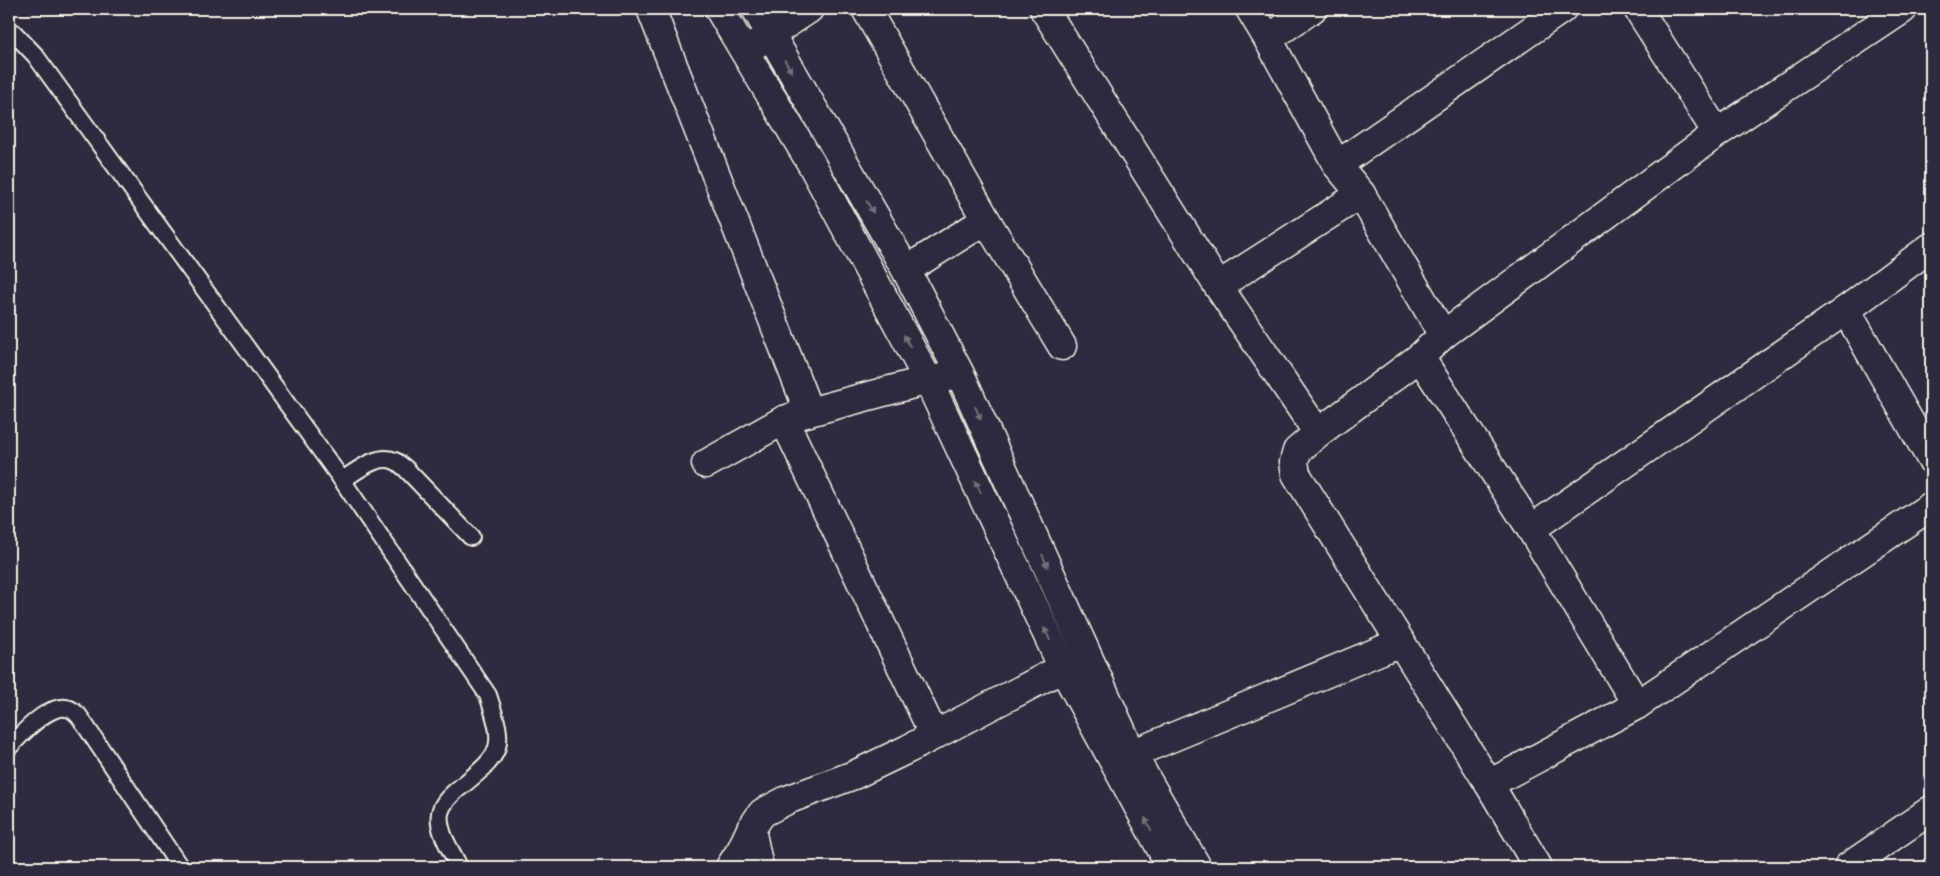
<svg xmlns="http://www.w3.org/2000/svg" width="1940" height="876" font-family="'Playpen Sans',sans-serif">
<style>
.lines{fill:none;stroke-linecap:round;stroke-linejoin:round}
.lane-casing{stroke:#f4f1e8;stroke-width:20}
.street-casing{stroke:#f4f1e8;stroke-width:31}
.lane{stroke:#2f2a3d;stroke-width:16}
.street{stroke:#2f2a3d;stroke-width:28}
.oneway{fill:#747079}
</style>
<rect width="100%" height="100%" fill="#2f2a3d"/>
<filter id="ink" filterUnits="userSpaceOnUse"><feTurbulence type="fractalNoise" baseFrequency=".02" numOctaves="2"/><feDisplacementMap in="SourceGraphic" scale="10" xChannelSelector="R" yChannelSelector="G"/><feConvolveMatrix kernelMatrix="1 2 1 2 8 2 1 2 1" color-interpolation-filters="sRGB"/></filter>
<g filter="url(#ink)">
<g class="lines">
<defs>
<g id="lane">
<path d="M9,32H13L35,55L342,480L488,695C506,749 503,753 458,789C451,795 442,803 440,813C437,832 452,851 459,867"/>
<path d="M342,480C356,472 377,453 395,461C398,462 402,466 405,468L471,537"/>
<path d="M9,747C22,734 50,701 70,709C73,710 77,714 79,716L180,867"/>
</g>
<g id="street">
<polyline points="651,9 809,412 784,420 934,735"/>
<polyline points="719,9 811,163 928,380 1063,668 1171,867"/>
<polyline points="756,9 906,270 961,376 1132,754 1197,867"/>
<polyline points="866,9 986,220 1062,346"/>
<polyline points="1044,9 1218,286 1318,433"/>
<polyline points="1250,9 1268,39 1337,165 1361,194 1443,335"/>
<polyline points="1638,9 1717,133"/>
<polyline points="1268,39 1312,9"/>
<polyline points="756,44 809,9"/>
<polyline points="1337,165 1562,9"/>
<polyline points="906,270 986,220"/>
<polyline points="1218,286 1361,194"/>
<polyline points="1846,310 1931,459"/>
<polyline points="1420,357 1531,529 1637,705"/>
<polyline points="809,412 928,380 944,378"/>
<polyline points="706,464 784,420"/>
<polyline points="1531,529 1846,310 1931,247"/>
<polyline points="1132,754 1401,642"/>
<polyline points="1489,784 1637,705 1931,506"/>
<polyline points="751,829 759,867"/>
<polyline points="730,867 741,850 751,829 762,813 787,800 854,775 908,749 1063,668"/>
<polyline points="1538,867 1489,784 1296,474 1294,462 1297,451 1318,433 1420,357 1443,335 1717,133 1903,9"/>
<polyline points="1848,867 1931,810"/>
</g>
</defs>
<!-- lane casing -->
<use href="#lane" class="lane-casing"/>
<!-- street casing -->
<use href="#street" class="street-casing"/>
<!-- lane -->
<use href="#lane" class="lane"/>
<!-- street -->
<use href="#street" class="street"/>
</g>
<!-- one-way arrows -->
<defs><path id="oneway-solid" d="M-6-.8H1V-3.2L6.5 0L1 3.2V.8H-6Z" transform="scale(1.25)"/></defs>
<g class="oneway">
<use href="#oneway-solid" transform="translate(788 66) rotate(60)"/>
<use href="#oneway-solid" transform="translate(870 207) rotate(60)"/>
<use href="#oneway-solid" transform="translate(907 341) rotate(-118)"/>
<use href="#oneway-solid" transform="translate(978 413) rotate(66)"/>
<use href="#oneway-solid" transform="translate(978 487) rotate(-115)"/>
<use href="#oneway-solid" transform="translate(1045 561) rotate(66)"/>
<use href="#oneway-solid" transform="translate(1047 634) rotate(-115)"/>
<use href="#oneway-solid" transform="translate(1148 824) rotate(-118)"/>
</g>
</g>
<!-- margin -->
<rect width="1940" height="876" fill="none" stroke="#2f2a3d" stroke-width="30"/>
<rect x="15" y="15" width="1910" height="846" fill="none" stroke="#f4f1e8" stroke-width="2" filter="url(#ink)"/>
</svg>
